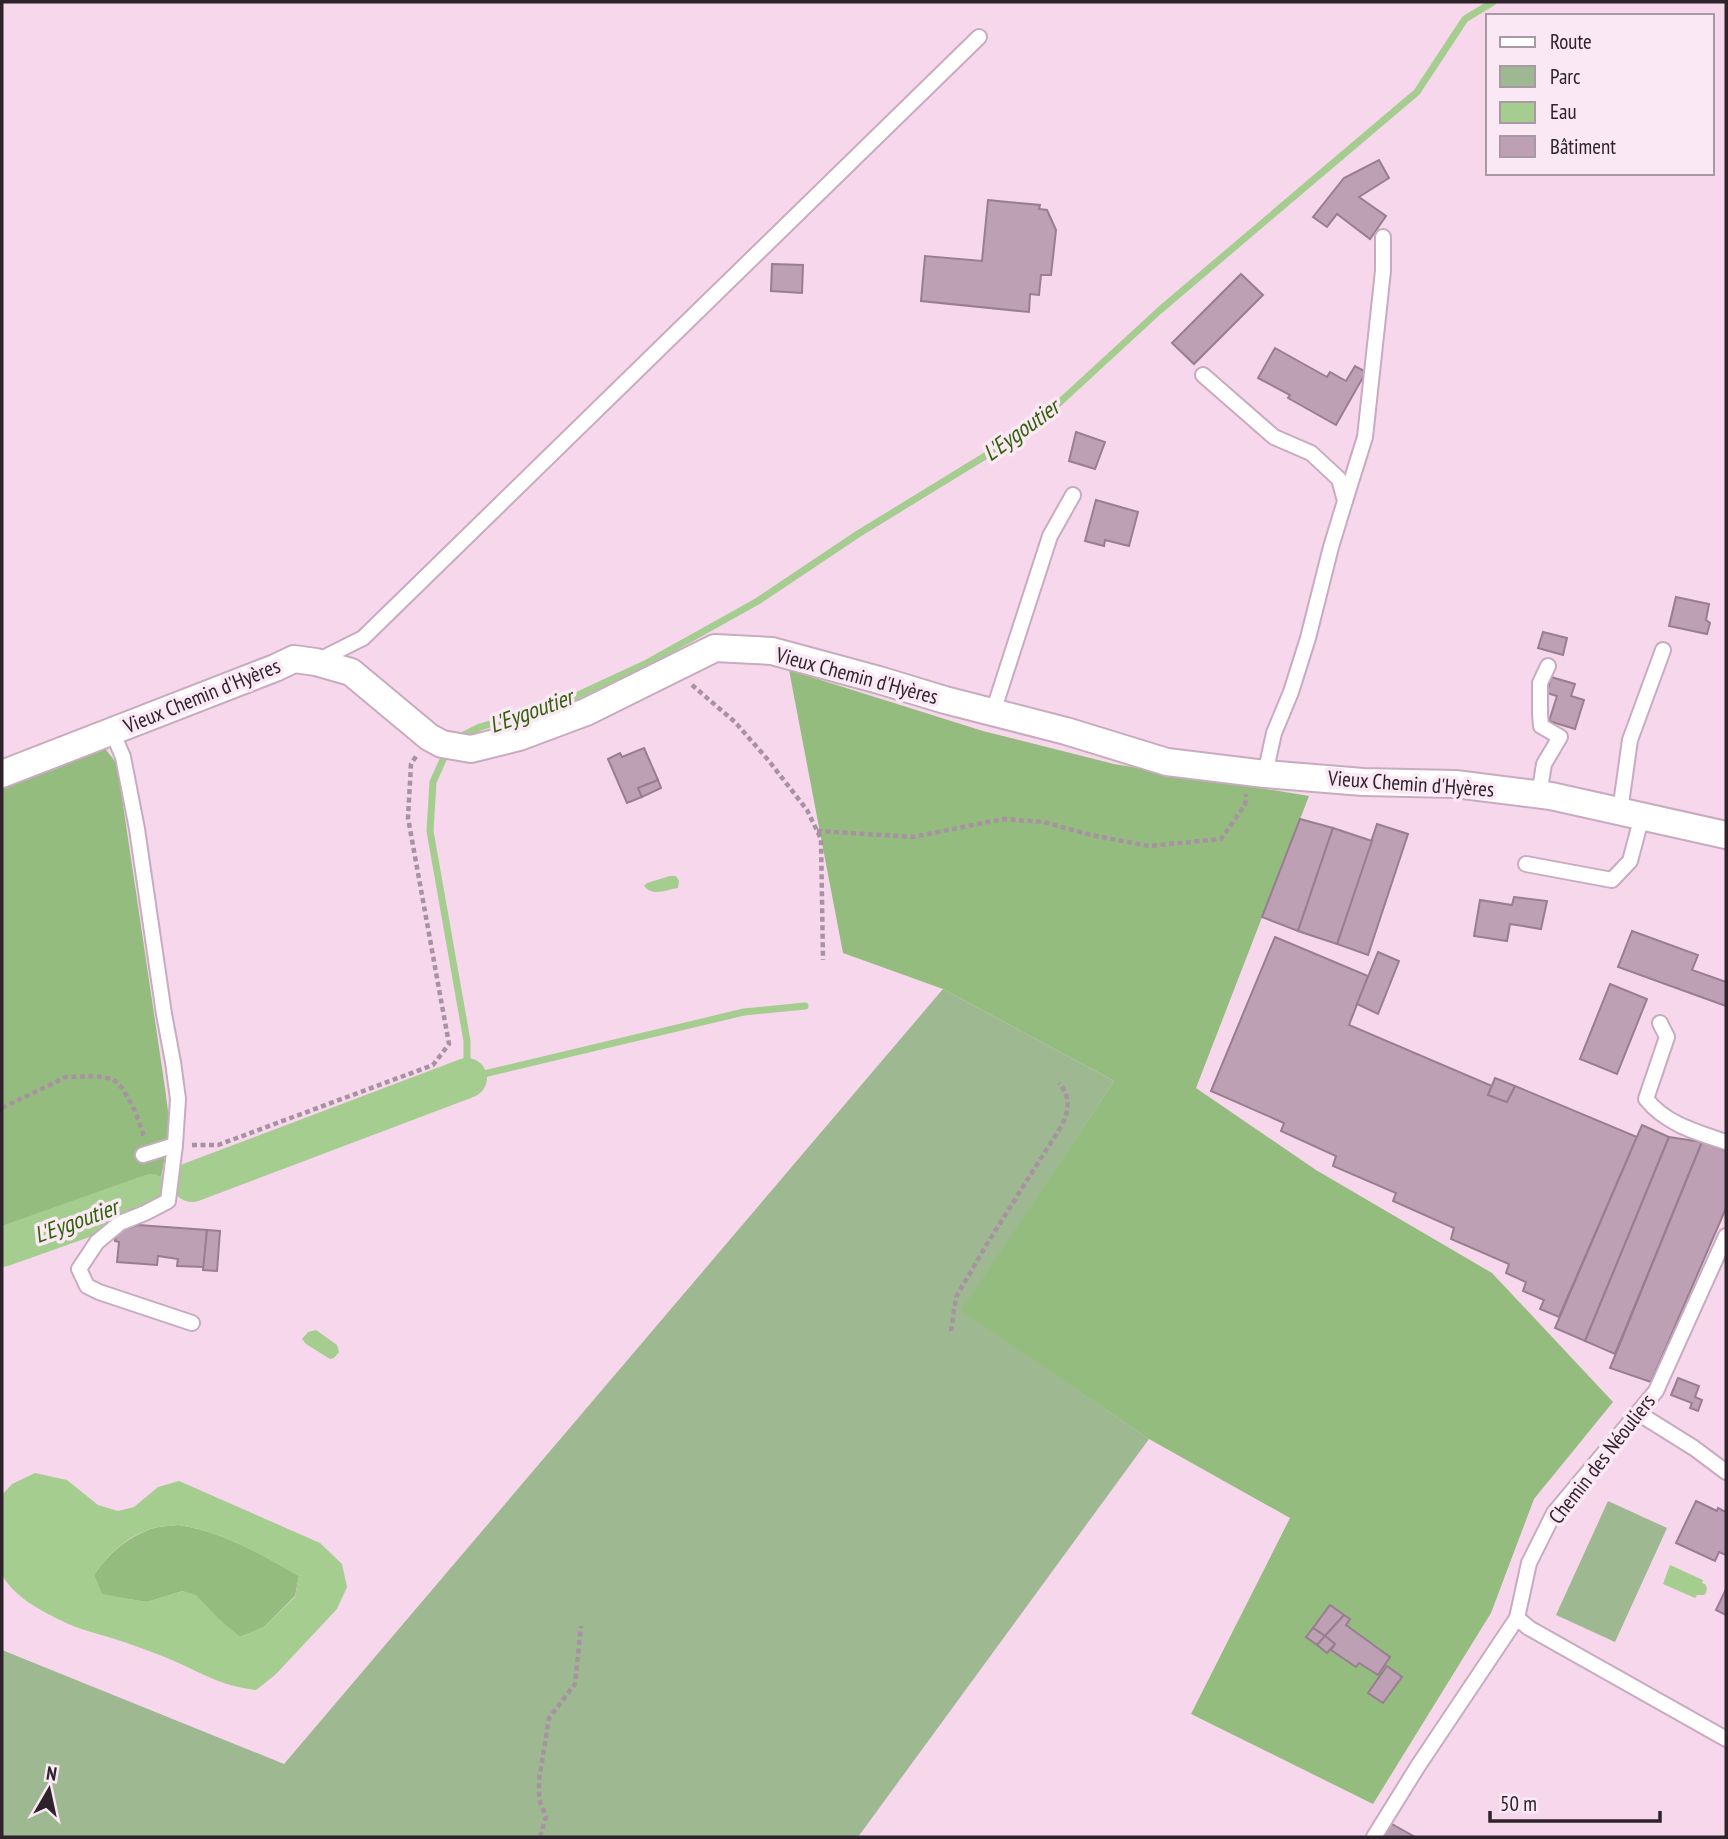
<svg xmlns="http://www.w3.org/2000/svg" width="1728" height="1839" font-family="'PT Sans Narrow',sans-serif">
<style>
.green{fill:#9eb891}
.forest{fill:#94bc7f}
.water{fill:#a4cd8f;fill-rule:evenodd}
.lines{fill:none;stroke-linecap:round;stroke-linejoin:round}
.stream{stroke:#a4cd8f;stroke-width:7}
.river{stroke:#a4cd8f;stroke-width:40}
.building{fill:#bea0b4;stroke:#997d90;stroke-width:2}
.lane-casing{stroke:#c9abbf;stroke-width:18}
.street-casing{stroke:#c9abbf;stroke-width:30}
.path{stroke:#a891a1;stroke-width:4.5;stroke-dasharray:5 3.5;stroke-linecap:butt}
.lane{stroke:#fff;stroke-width:14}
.street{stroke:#fff;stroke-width:26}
.labels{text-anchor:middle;stroke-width:7;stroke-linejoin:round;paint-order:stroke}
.street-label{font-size:21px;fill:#2e232b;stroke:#fbe8f5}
.water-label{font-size:23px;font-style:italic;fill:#316108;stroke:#fbe8f5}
</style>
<rect width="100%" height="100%" fill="#f6d7ec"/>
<!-- green -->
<g class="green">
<polygon points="943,989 1114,1081 962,1311 1149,1439 858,1837 2,1837 2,1650 284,1764"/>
<polygon points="1608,1501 1667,1528 1615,1642 1556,1615"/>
</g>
<!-- forest -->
<g class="forest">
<polygon points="789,670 983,731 1114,764 1309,796 1196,1088 1316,1170 1492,1273 1613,1402 1534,1499 1491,1613 1373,1804 1191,1714 1290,1518 1149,1439 961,1311 1114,1081 943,989 843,953"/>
<polygon points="104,747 117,764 165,1088 170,1127 160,1184 2,1238 2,782"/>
<path d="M179,1525C223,1532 261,1554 299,1576L295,1596L264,1627L240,1637L183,1591L147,1602L102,1595L94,1575C108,1554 126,1538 151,1529C159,1526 170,1526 179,1525Z"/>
</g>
<!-- water -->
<g class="water">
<path d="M670,876H676L679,881L678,888C665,890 653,897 644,886L647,883Z"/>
<polygon points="316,1330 337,1345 339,1352 334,1358 330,1359 306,1344 302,1339 308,1332"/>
<path d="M35,1473L67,1480L98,1505L118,1511L134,1507L158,1487L179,1481L320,1543L342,1564L347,1587L337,1609L275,1675L256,1690C224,1686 209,1677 181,1664C161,1655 141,1648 121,1641C101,1634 79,1630 60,1620C38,1609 15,1597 2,1575V1495L12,1484ZM179,1525C223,1532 260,1554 299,1576L295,1597L264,1627L240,1637L218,1618L196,1595L183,1591L147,1602L102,1594L94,1575C108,1554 126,1537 151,1529C159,1526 170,1526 179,1525Z"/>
<polygon points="1670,1565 1703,1580 1702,1583 1705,1584 1707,1588 1706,1593 1704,1595 1697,1595 1695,1598 1663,1584"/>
</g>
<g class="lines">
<!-- stream -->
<g class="stream">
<polyline points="462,736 480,727 561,703 645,664 758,601 858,534 1034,426 1160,310 1417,92 1465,19 1493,2"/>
<polyline points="446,753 433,782 430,831 467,1041 467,1078 744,1012 805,1006"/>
</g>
<!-- river -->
<g class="river">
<polyline points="192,1182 467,1078"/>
<polyline points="2,1247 151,1194"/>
</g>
</g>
<!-- building -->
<g class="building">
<polygon points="1379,160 1389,178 1359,197 1386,216 1370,239 1337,214 1327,227 1313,217 1344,178"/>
<polygon points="988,200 1040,205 1039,209 1047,210 1056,230 1051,275 1041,275 1039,295 1030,294 1029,312 921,301 925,256 982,261"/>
<polygon points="772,264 803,265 802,293 771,291"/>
<polygon points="1241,274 1263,295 1194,364 1172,343"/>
<polygon points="1275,348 1327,377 1330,372 1346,381 1355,366 1366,372 1336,425 1288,398 1290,395 1258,378"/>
<polygon points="1076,432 1105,442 1095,469 1069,461"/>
<polygon points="1096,500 1138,512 1129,546 1105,540 1104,546 1085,541"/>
<polygon points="1676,597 1709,604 1706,620 1710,623 1707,634 1669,626"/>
<polygon points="1543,632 1567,638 1563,655 1538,648"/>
<polygon points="1551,677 1575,684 1571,696 1584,700 1575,729 1549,721 1557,696 1547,693"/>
<polygon points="644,748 658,780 638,788 642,797 627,803 608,759 620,753 622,757"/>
<polygon points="658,780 661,788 642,797 638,788"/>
<polygon points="1300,819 1333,828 1298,931 1262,917"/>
<polygon points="1377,824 1408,834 1368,955 1337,944"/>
<polygon points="1333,828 1372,841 1337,944 1298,931"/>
<polygon points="1514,897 1547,901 1541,929 1510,924 1507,941 1474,936 1480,900 1512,905"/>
<polygon points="1632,931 1698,955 1692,970 1726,982 1726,1006 1618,967"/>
<polygon points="1275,937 1368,976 1349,1025 1492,1086 1488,1095 1507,1102 1515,1086 1637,1137 1559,1317 1540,1309 1544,1300 1523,1291 1526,1282 1506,1273 1509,1264 1451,1239 1454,1228 1393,1201 1396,1193 1333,1166 1336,1156 1281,1131 1284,1123 1211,1091"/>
<polygon points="1378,952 1399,961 1378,1014 1357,1004"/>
<polygon points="1610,984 1647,999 1617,1074 1580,1059"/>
<polygon points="1495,1078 1515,1086 1507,1102 1488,1095"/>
<polygon points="1642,1125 1669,1137 1585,1341 1555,1328"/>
<polygon points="1669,1137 1702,1142 1615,1354 1585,1341"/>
<polygon points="1702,1142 1726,1151 1726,1208 1651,1382 1610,1368"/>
<polygon points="138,1225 207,1230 204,1267 177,1266 178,1259 158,1256 157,1265 117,1262 119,1242 115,1241 117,1231"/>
<polygon points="207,1230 220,1231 217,1271 203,1270"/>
<polygon points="1678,1378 1699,1386 1695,1397 1702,1400 1698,1411 1690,1408 1692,1403 1671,1395"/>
<polygon points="1696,1501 1717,1511 1718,1508 1726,1512 1726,1555 1719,1552 1715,1561 1676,1543"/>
<polygon points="1726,1589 1726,1615 1716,1610"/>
<polygon points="1330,1605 1344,1615 1325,1636 1313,1628"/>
<polygon points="1344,1615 1350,1619 1346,1625 1390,1657 1378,1675 1359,1663 1356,1667 1331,1650 1335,1644 1325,1636"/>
<polygon points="1313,1628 1325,1636 1317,1645 1306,1637"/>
<polygon points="1325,1636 1335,1644 1327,1653 1317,1645"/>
<polygon points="1387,1666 1402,1677 1383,1703 1368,1693"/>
<polygon points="1390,1823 1415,1837 1382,1837"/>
</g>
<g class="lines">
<defs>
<g id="lane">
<polyline points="1203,375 1274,437 1311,453 1339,479 1345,501 1331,547 1308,638 1291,692 1274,733 1265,774"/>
<polyline points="1345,501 1365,437 1383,271 1383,237"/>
<polyline points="317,661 363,638 979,37"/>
<polyline points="993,712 1050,536 1073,495"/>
<polyline points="112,731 123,757 137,829 164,1014 173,1062 178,1099 175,1145 143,1155"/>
<polyline points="1539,795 1544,764 1560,737 1541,726 1540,714 1540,683 1548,666"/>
<polyline points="1620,811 1630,740 1663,650"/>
<polyline points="1526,864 1612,880 1630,861 1642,816"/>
<path d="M1660,1023L1667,1037L1646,1099C1666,1124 1696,1132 1726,1142"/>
<polyline points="175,1145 168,1201 145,1213 120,1223 97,1242 79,1269 87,1286 99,1292 192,1323"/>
<polyline points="1726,1236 1656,1391 1554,1513 1529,1563 1517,1618 1529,1628 1726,1739"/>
<polyline points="1638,1413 1694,1448 1726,1472"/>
<polyline points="1374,1837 1418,1766 1517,1618"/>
</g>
<polyline id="street" points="2,774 275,668 294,659 316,662 351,672 429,737 442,744 471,749 519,737 586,712 715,648 772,651 879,680 945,700 1066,731 1167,762 1265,774 1363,782 1455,784 1551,796 1726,835"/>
</defs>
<!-- lane casing -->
<use href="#lane" class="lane-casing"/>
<!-- street casing -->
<use href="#street" class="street-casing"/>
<!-- path -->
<g class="path">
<polyline points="692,685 735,722 769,761 807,810 821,839 823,960"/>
<polyline points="817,831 913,837 1003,819 1044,822 1091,835 1149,846 1221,839 1245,805 1246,794"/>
<polyline points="2,1108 66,1077 96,1076 113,1079 123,1089 135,1111 144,1136"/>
<polyline points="192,1145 218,1145 433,1065 449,1044 408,818 411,764 417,755"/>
<path d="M951,1331L956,1297L990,1239L1062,1125C1069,1110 1071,1097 1059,1083"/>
<polyline points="540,1837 546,1817 539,1799 539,1780 549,1718 575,1684 581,1626"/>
</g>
<!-- lane -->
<use href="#lane" class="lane"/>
<!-- street -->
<use href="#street" class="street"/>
</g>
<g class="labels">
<!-- street labels -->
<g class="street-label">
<text transform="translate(857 676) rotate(15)" y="7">Vieux Chemin d'Hyères</text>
<text transform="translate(202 696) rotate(-22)" y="7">Vieux Chemin d'Hyères</text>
<text transform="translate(1411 784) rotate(4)" y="7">Vieux Chemin d'Hyères</text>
<text transform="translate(1602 1459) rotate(-52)" y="7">Chemin des Néouliers</text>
</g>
<!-- water labels -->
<g class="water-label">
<text transform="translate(1021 430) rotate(-36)" y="8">L'Eygoutier</text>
<text transform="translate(531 711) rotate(-20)" y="8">L'Eygoutier</text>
<text transform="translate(76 1221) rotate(-20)" y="8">L'Eygoutier</text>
</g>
</g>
<!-- border -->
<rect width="1728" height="1839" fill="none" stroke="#2e232b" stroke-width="7"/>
<!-- legend -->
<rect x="1486" y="14" width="228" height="161" fill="#fbe8f5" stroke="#a999a4" stroke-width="2"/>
<rect x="1500" y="37" width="35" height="10" fill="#ffffff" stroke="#a999a4" stroke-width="2"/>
<text x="1550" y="49" font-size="21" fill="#2e232b">Route</text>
<rect x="1500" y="66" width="35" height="21" fill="#9eb891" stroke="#a999a4" stroke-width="2"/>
<text x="1550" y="84" font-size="21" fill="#2e232b">Parc</text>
<rect x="1500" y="102" width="35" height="21" fill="#a4cd8f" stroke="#a999a4" stroke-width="2"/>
<text x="1550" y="119" font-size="21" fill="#2e232b">Eau</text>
<rect x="1500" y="136" width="35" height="21" fill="#bea0b4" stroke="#a999a4" stroke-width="2"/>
<text x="1550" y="154" font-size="21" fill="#2e232b">Bâtiment</text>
<!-- north arrow -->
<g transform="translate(49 1790) rotate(9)" stroke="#fbe8f5" stroke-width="5" paint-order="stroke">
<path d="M0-5L12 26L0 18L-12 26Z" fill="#2e232b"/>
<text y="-10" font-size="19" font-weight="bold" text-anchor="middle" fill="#2e232b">N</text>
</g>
<!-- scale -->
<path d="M1490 1811v10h170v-10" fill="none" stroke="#2e232b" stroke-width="3.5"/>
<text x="1500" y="1811" font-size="21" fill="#2e232b" stroke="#fbe8f5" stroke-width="5" paint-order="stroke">50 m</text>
</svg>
